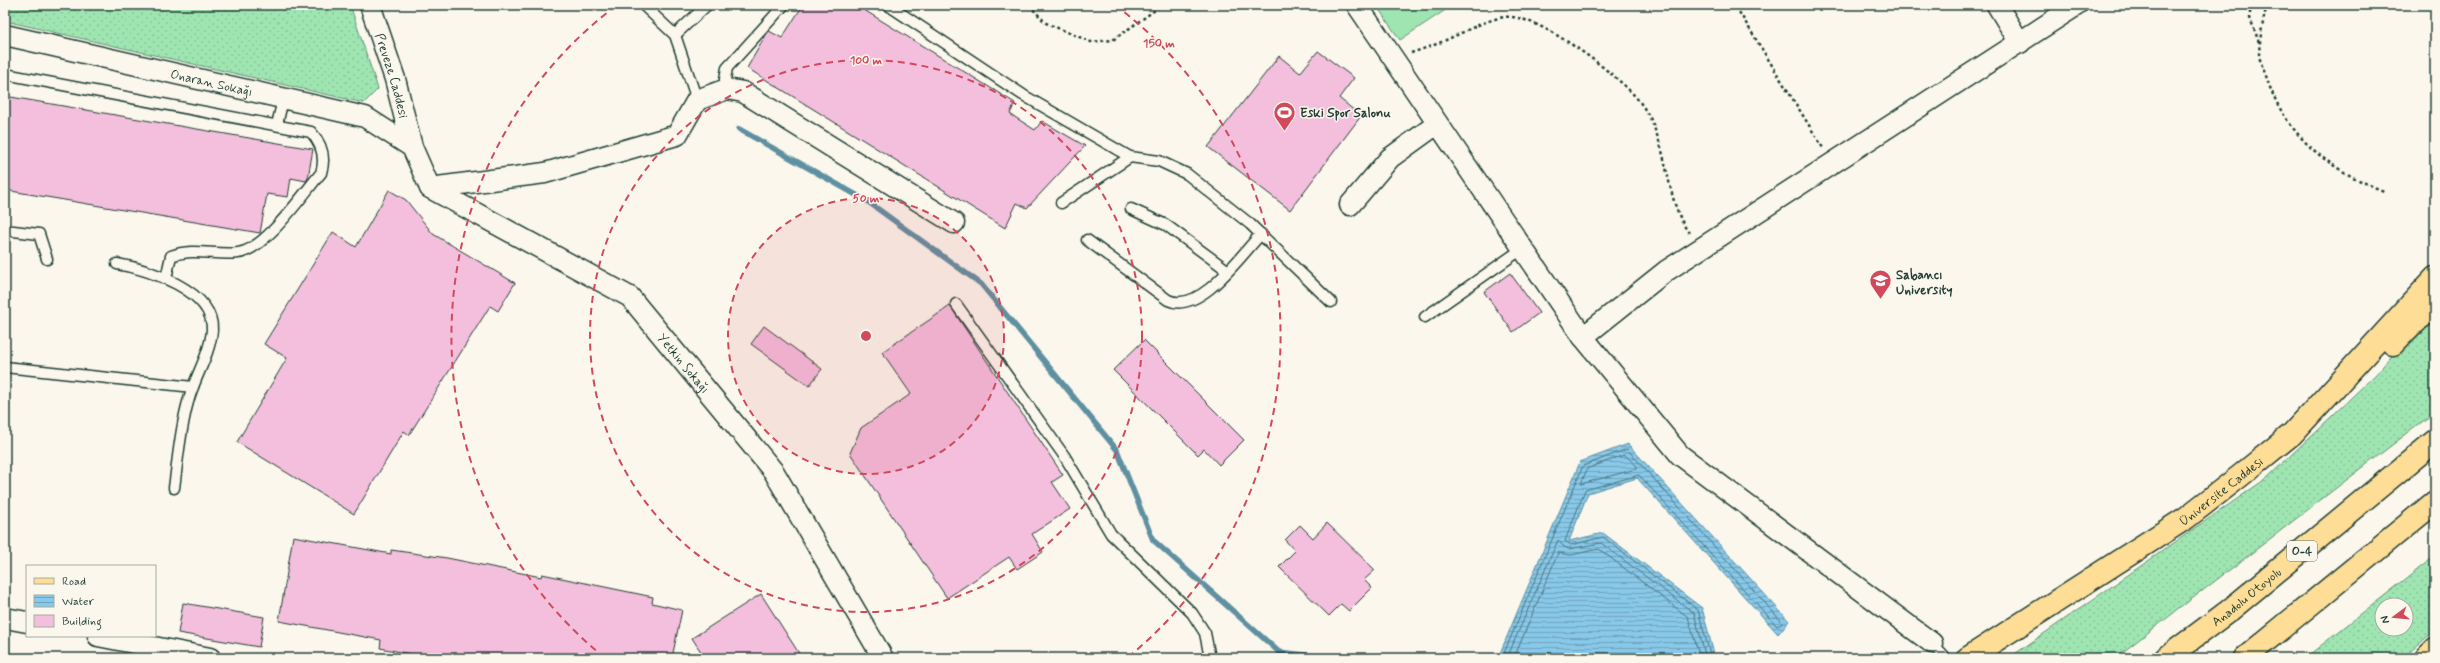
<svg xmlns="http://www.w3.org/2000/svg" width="2440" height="663" font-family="Mynerve,sans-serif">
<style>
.grass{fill:url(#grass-dots);stroke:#5f9173;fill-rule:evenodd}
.garden{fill:#9fe5b2;stroke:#5f9173}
.water{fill:url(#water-rules);stroke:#5e90a1}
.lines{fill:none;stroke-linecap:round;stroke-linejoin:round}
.shore{stroke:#49757c;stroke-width:1}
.stream{stroke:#5e90a1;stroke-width:5.5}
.building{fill:#f3bfdc;stroke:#1f3d34}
.lane-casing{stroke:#1f3d34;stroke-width:13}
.street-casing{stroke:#1f3d34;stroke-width:23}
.primary-casing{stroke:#1f3d34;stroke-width:25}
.highway-casing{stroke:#1f3d34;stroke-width:25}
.path{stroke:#1f3d34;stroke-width:2.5;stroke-dasharray:3 3;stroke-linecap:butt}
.lane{stroke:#fbf7ec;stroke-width:10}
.street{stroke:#fbf7ec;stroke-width:20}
.primary{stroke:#fedd96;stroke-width:22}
.highway{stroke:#fedd96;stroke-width:22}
.ring{fill:none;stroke:#d1495b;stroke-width:2;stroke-dasharray:7 5}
.labels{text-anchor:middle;stroke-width:3;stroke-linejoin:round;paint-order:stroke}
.shield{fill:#fbf7ec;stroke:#61756b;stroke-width:1}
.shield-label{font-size:12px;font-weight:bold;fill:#1f3d34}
.street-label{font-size:13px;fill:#1f3d34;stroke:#fbf7ec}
.poi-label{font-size:13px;font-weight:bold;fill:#1f3d34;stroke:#fbf7ec;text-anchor:start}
.centre{fill:#d1495b;stroke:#fbf7ec;stroke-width:2}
.ring-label{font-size:12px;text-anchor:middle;font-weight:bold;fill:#d1495b;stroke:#fbf7ec;stroke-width:3;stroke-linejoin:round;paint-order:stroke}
</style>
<defs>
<pattern id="grass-dots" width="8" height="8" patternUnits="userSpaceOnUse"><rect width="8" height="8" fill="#9fe5b2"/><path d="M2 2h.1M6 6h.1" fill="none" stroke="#88c59a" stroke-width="1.8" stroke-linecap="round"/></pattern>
<pattern id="water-rules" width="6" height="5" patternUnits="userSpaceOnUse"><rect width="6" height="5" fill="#88c8e9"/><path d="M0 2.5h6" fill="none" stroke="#6fa4be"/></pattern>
</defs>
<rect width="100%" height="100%" fill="#fbf7ec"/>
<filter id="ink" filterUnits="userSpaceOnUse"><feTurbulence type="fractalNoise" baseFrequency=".025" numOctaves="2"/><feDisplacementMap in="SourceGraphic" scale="8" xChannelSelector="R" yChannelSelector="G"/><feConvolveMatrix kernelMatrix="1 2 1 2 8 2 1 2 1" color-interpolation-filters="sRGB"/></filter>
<g filter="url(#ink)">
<!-- grass -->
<g class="grass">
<polygon points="5,5 350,5 378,89 364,103 5,21"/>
<polygon points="2435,323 2435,412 2115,658 2009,658 2267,478 2376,374 2418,326"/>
<path d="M2435,556V630L2403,658H2305ZM2382,605H2406V629H2382Z"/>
</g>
<!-- garden -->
<polygon class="garden" points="1376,5 1453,5 1400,40"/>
<!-- water -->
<polygon class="water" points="1628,444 1789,621 1778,634 1637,478 1588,493 1569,541 1603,533 1702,608 1715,658 1498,658 1580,462"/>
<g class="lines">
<!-- shore -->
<g class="shore">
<polygon points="1625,455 1637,466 1636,469 1581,484 1587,469"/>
<polyline points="1502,658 1583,466 1627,449 1783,623 1777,626 1639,475 1585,490 1565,541 1571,545 1603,537 1698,610 1711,658"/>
<polyline points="1507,658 1558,540 1564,547 1569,549 1601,543 1694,613 1706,658"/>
<polyline points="1514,658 1558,553 1571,555 1599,549 1688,617 1700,658"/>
</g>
<!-- stream -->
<polyline class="stream" points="739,129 867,201 981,284 1117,450 1153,540 1279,652 1331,658"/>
</g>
<!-- building -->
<g class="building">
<polygon points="803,5 856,5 1015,103 1010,114 1035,130 1042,121 1085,146 1027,208 1017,203 1005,228 747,68 766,35 769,31 782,38"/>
<polygon points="1318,51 1354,78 1339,98 1361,116 1290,210 1208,147 1279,56 1300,73"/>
<polygon points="5,96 313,149 308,178 306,181 291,178 288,197 267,194 260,233 5,190"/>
<polygon points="389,190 406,200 433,234 515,283 498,311 490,306 409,435 404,431 354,514 237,442 287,358 264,344 333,232 356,247"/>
<polygon points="1510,273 1539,313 1513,332 1484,292"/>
<polygon points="950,306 1063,475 1052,482 1070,509 1032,534 1043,552 1017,569 1009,557 947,598 850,453 861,428 911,394 882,352"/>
<polygon points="764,326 822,369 809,386 751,344"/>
<polygon points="1144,340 1244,440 1219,465 1204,449 1198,455 1113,370"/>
<polygon points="1327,523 1375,570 1364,580 1372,588 1349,611 1341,604 1329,616 1279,567 1295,551 1285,540 1300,525 1313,538"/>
<polygon points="293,536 391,554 391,550 447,558 541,577 542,574 653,597 652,603 682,610 672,658 431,658 380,648 381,640 279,621"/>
<polygon points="761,594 802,658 705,658 692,638"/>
<polygon points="183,603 264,617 259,647 178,633"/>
</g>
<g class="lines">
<defs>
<g id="lane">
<polyline points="643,5 675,35 697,100"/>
<polyline points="888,5 1023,95 1130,157 1159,161 1187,174 1250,224 1331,302"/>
<polyline points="675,35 707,5"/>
<path d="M5,74L311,132C322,144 326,157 321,173C303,194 265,250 238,253C215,256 194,247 171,256L166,278"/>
<polyline points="727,89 725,79 727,68 784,5"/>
<polyline points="277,125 283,99"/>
<polyline points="1061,203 1130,157"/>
<polyline points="1131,209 1166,225 1227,270"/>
<polyline points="5,230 39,234 47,259"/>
<path d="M1087,240L1168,300C1200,315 1241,255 1261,234"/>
<path d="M117,264C147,269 214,290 212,330C210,355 194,378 188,402C180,430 178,459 174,488"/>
<polyline points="956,304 1065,457 1111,534 1192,613 1205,633 1210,658"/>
<polyline points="1425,317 1522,249"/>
<polyline points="5,367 193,387"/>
<polyline points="1932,643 1946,658"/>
</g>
<g id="street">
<path id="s1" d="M370,5L395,79L412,147L430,188L630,297L774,472L883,658"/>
<polyline points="1357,5 1583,337"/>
<polyline points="1997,5 2020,43"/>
<path id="s2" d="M5,35L365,117L412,147"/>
<polyline points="430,188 545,173 677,135 697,100 727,89 743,92 954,223"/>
<polyline points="1350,205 1390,158 1437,124"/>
<polyline points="5,618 27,622"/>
<polyline points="98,636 210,658"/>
<polyline points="1932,643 1680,455 1583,337 1666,271 2077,5"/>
</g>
<g id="primary">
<path d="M2393,344C2406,331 2417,316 2435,310"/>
<path id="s3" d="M1968,658L2186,518L2240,476L2292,434L2435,278"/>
<polyline points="2426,658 2435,649"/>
</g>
<g id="highway">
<path id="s4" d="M2166,658L2230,610L2435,441"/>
<polyline points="2245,658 2435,502"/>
</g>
</defs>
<!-- lane casing -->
<use href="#lane" class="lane-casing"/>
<!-- street casing -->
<use href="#street" class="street-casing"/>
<!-- primary casing -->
<use href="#primary" class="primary-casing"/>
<!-- highway casing -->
<use href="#highway" class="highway-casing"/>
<!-- path -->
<g class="path">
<polyline points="1029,5 1046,23 1091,42 1113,40 1162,5"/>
<polyline points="2250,5 2250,18 2260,45"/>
<path d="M2267,5C2263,19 2260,38 2259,53C2259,61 2265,72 2267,79C2286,136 2329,170 2384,191"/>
<polyline points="1736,7 1823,148"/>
<path d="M1411,53C1423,49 1435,45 1446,40C1465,32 1484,20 1505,17C1536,12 1620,76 1639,101C1645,109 1652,120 1655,130C1669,163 1668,204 1689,233"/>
</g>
<!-- lane -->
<use href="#lane" class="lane"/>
<!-- street -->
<use href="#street" class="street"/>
<!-- primary -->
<use href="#primary" class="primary"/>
<!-- highway -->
<use href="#highway" class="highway"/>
</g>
</g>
<!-- distance rings -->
<circle cx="866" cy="336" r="138" fill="#d1495b" fill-opacity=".12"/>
<g class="ring">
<circle cx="866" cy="336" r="138"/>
<circle cx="866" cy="336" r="276"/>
<path d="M605 658A414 414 0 0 1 617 5M1115 5A414 414 0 0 1 1127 658"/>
</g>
<!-- icons -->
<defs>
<symbol id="stadium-pin" viewBox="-11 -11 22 30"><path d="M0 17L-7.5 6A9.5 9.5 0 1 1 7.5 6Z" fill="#d1495b" stroke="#fbf7ec"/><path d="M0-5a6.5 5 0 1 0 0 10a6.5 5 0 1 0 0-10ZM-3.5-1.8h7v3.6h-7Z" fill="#fff"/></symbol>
<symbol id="university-pin" viewBox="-11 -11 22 30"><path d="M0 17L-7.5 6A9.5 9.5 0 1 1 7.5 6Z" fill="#d1495b" stroke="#fbf7ec"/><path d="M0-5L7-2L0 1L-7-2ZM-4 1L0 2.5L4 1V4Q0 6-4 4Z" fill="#fff"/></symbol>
</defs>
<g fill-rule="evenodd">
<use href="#stadium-pin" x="1272" y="100" width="25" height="34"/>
<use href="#university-pin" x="1868" y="268" width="25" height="34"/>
</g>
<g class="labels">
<!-- shield labels -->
<rect class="shield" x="2287" y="541" width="30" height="20" rx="3"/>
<g class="shield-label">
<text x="2302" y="555">O-4</text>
</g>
<!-- street labels -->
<g class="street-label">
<text dy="5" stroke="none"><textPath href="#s1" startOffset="74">Preveze Caddesi</textPath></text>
<text dy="5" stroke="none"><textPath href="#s2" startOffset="212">Onaran Sokağı</textPath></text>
<text dy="5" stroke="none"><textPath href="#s1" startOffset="506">Yetkin Sokağı</textPath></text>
<text dy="5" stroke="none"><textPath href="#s3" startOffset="303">Üniversite Caddesi</textPath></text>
<text dy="5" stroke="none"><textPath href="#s4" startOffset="101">Anadolu Otoyolu</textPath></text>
</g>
<!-- poi labels -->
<g class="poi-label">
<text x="1300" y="117">Eski Spor Salonu</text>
<text x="1896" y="279">Sabancı<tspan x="1896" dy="15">University</tspan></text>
</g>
</g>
<circle cx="866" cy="336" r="6" class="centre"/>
<g class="ring-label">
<text x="1159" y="47">150 m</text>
<text x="866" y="64">100 m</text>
<text x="866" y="202">50 m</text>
</g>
<!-- margin -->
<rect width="2440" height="663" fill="none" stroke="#fbf7ec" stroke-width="20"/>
<rect x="10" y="10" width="2420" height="643" fill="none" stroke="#1f3d34" stroke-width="1.5" filter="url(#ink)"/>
<!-- legend -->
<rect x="26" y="565" width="130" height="72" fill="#fbf7ec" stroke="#a3ada2"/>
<rect x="34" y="578" width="20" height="6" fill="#fedd96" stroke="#a3ada2"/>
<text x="62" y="585" font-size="12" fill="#1f3d34">Road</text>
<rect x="34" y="595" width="20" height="12" fill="url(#water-rules)" stroke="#a3ada2"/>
<text x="62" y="605" font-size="12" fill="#1f3d34">Water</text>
<rect x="34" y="615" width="20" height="12" fill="#f3bfdc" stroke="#a3ada2"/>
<text x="62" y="625" font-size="12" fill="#1f3d34">Building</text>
<!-- north arrow -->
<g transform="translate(2394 617) rotate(254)"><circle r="19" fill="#fbf7ec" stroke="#a3ada2"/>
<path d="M0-3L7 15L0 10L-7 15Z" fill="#d1495b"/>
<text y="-6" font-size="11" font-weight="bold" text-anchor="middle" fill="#1f3d34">N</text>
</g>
</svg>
